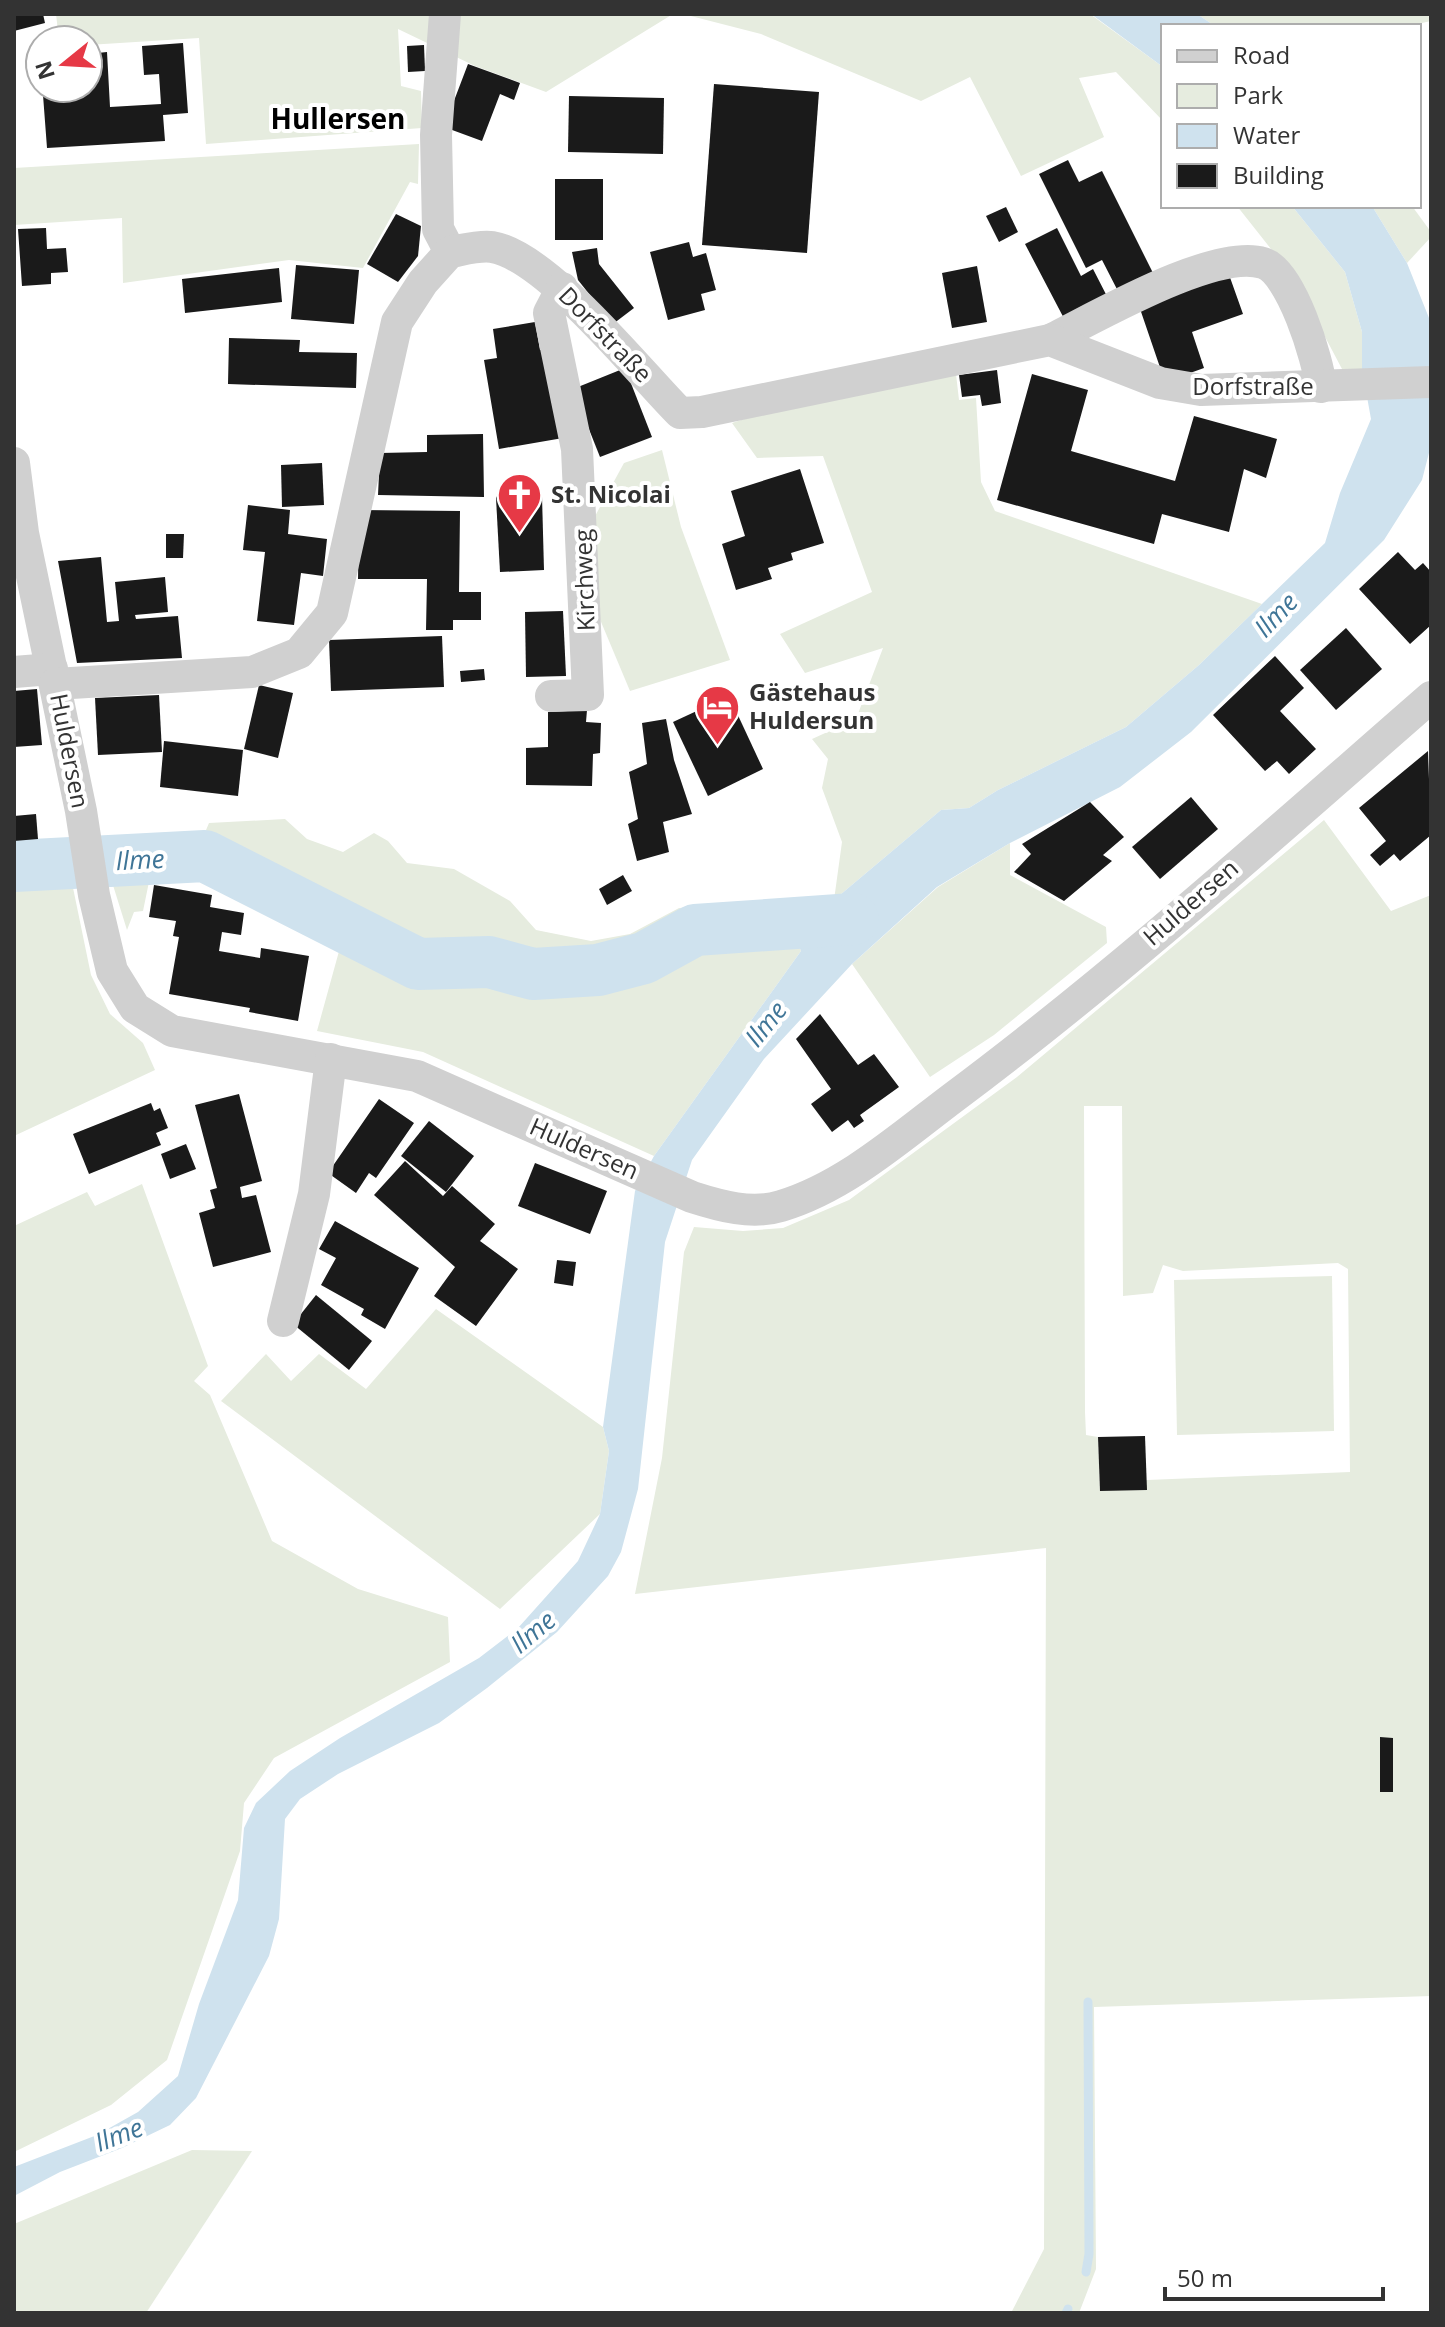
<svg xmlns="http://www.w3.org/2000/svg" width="1445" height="2327" font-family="'Open Sans',sans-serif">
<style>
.green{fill:#e6ecdf;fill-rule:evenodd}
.water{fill:#cfe2ee}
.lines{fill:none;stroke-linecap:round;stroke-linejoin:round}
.stream{stroke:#cfe2ee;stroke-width:9}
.river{stroke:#cfe2ee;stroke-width:52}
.building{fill:#1a1a1a}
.minor{stroke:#d0d0d0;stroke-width:32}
.labels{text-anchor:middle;stroke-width:8;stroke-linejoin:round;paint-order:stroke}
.street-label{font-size:24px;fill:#333;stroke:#fff}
.poi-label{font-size:24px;font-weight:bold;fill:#333;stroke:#fff;text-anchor:start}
.water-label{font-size:26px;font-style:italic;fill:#3f7597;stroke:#fff}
.quarter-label{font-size:28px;font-weight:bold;fill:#000;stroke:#fff}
</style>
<rect width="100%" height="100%" fill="#fff"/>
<!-- green -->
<g class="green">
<polygon points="56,14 673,14 546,92 475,66 398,29 401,86 421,91 422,128 206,144 199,38 88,45 88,40 59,40"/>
<polygon points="683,14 1090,14 1163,67 1163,121 1116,72 1079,78 1104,137 1021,176 970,77 921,101 761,34"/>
<polygon points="1197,14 1431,14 1431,21 1408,26 1215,26"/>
<polygon points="419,144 418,184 410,182 363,268 289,260 123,283 122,218 14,225 14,168"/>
<polygon points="1237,206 1292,206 1345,272 1362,332 1362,369 1342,369 1294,278"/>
<polygon points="1372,206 1412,206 1431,232 1431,237 1407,263"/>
<path d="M956,374L959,400L976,398L981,482L995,511L1262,604L1199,665L1126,727L998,790L969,808L941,810L834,900L797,942L801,951L654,1156L423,1052L317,1031L341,944C307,921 207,869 168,872C162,872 155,876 150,877L143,911L134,912L127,930L112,882L106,842L150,840L198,849L209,823L285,819L307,839L343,852L374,833L388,841L407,863L454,869L510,901L536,930L591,941L630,934L679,908L834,900L842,842L822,788L828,759L812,739L856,719L883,648L805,673L780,634L872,592L823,456L757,458L732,423L769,411Z"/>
<polygon points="662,450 681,527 730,660 630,691 591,598 594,518 624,463"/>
<path d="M1324,820L1391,911L1431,895V1996L1094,2007L1096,2269L1079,2313H1011L1044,2249L1046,1548L635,1594L662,1458L684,1252L694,1227L743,1231L783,1228L849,1200L1017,1077ZM1084,1106H1122L1123,1296L1153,1293L1163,1265L1183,1271L1338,1263L1348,1269L1350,1472L1147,1480L1100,1490L1098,1437L1086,1435L1085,1412Z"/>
<polygon points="1010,843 1010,875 1106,927 1107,943 994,1035 930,1077 852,964 938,887"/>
<polygon points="65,849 91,975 110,1014 143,1043 155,1070 14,1136 14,852"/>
<polygon points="142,1184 208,1366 194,1381 210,1395 272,1541 358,1589 448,1617 450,1662 274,1758 244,1803 240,1851 167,2060 111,2105 14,2152 14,1226 87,1192 95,1206"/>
<polygon points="1332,1276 1334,1431 1177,1435 1174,1280"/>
<polygon points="436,1309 603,1427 609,1451 600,1514 500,1609 221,1401 266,1354 291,1381 319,1354 366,1389"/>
<polygon points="192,2150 252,2151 146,2313 14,2313 14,2224"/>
</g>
<!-- water -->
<g class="water">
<polygon points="1091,14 1197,14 1215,26 1163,26 1163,67"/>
<polygon points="1292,206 1372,206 1407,263 1431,323 1431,445 1422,480 1384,540 1191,732 1120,787 1010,843 937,887 852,964 764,1059 692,1160 665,1242 638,1489 621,1552 608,1576 557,1632 487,1688 439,1723 338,1774 300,1799 285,1819 279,1919 269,1956 196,2098 170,2125 122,2148 60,2172 14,2196 14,2167 97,2135 138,2112 178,2076 199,2004 238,1900 244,1828 256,1803 290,1771 340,1738 479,1658 518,1628 578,1561 600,1514 609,1451 603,1427 635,1191 654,1156 801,951 797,942 834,900 941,810 969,808 998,790 1126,727 1199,665 1325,543 1340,493 1371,419 1362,369 1362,332 1345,272"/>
</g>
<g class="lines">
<!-- stream -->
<g class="stream">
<polyline points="1086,2272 1089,2254 1088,2002"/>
<polyline points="1066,2313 1068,2309"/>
</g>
<!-- river -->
<polyline class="river" points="14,866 205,856 418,964 489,962 533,974 598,970 644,958 695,930 853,919"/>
</g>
<!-- building -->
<g class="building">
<polygon points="14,14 43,14 45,23 14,31"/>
<polygon points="183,43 188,113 163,115 165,141 47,148 43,95 48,94 48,88 88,88 88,54 107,52 110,107 161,104 159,74 144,75 142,46"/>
<polygon points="424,45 425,71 408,72 407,46"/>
<polygon points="468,64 520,83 514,100 500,94 482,141 444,127"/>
<polygon points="714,84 819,92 807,253 702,245"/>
<polygon points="569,96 664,98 663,154 568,152"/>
<polygon points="1068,160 1079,182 1102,171 1156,279 1121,297 1102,260 1086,268 1039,174"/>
<rect x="555" y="179" width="48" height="61"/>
<polygon points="1006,207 1018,232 999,242 986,216"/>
<polygon points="396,214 421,226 418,256 398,282 367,264"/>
<polygon points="46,228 47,249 66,248 68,272 51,273 51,284 22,286 18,229"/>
<polygon points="1057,228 1081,276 1093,269 1112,306 1069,328 1025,244"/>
<polygon points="689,242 693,257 706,253 716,290 701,294 705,310 668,320 650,252"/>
<polygon points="597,248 599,264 634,308 613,324 578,280 572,252"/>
<polygon points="296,265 359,270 354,324 291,319"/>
<polygon points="977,266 987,322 952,328 942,273"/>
<polygon points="279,268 282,302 185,313 182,279"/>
<polygon points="1227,269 1243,314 1192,332 1204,368 1165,382 1137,300"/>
<polygon points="535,322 540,350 548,348 563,438 499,449 484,360 497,358 493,329"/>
<polygon points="229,338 300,340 299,352 357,353 356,388 228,384"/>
<polygon points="625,368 652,437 600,457 573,389"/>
<polygon points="997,370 1001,403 982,406 980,395 962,397 959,375"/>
<polygon points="1032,374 1088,390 1071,451 1175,481 1194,416 1277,439 1266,478 1244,469 1229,532 1162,514 1154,544 997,500"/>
<polygon points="483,434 484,497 378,495 380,453 427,452 427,435"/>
<polygon points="322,463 324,505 282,507 281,465"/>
<polygon points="800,469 824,543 791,553 793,560 768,568 772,579 736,590 722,544 745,536 731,491"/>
<polygon points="507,477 529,478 542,496 544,570 500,572 496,498"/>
<polygon points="248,505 290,510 288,534 327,539 323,576 301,573 294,625 257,621 265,552 243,550"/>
<polygon points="359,510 460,511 459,592 481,592 481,620 453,620 453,630 426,630 427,579 358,579"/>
<polygon points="166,534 184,534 183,558 166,558"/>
<polygon points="1398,552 1415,570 1423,563 1431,572 1431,625 1410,644 1359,589"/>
<polygon points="101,557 107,622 119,621 115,582 165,577 168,612 135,615 136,619 178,616 182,658 77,663 58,561"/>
<polygon points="563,611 566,676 526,677 525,612"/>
<polygon points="1346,628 1382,669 1336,710 1300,670"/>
<polygon points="442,636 444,687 331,691 329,640"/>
<polygon points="1275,656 1304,688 1280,711 1316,749 1289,774 1277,761 1265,771 1213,715"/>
<polygon points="484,669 485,680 461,682 460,671"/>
<polygon points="259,685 293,693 278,758 244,749"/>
<polygon points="37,689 42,745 14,747 14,691"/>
<polygon points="159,695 162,752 98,755 95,698"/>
<polygon points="729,696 763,769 708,796 673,722"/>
<polygon points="587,710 586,722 601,723 600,753 593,754 592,786 526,785 526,748 548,747 548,712"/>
<polygon points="666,719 674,760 692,814 663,822 669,852 637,861 628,824 638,819 629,772 647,764 642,723"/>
<polygon points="164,741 243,750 238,796 160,787"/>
<polygon points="1428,751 1431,835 1400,861 1394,854 1380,866 1370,855 1386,841 1359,808"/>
<polygon points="1191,797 1218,829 1160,879 1132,847"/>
<polygon points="1090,802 1124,837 1103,855 1112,861 1064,901 1014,872 1031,854 1022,844"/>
<polygon points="36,814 38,839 14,841 14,816"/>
<polygon points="623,875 632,891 607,905 599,889"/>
<polygon points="154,885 212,895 210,907 244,913 241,935 222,932 219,951 260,958 261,948 309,956 298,1021 249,1012 250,1008 169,994 179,937 173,936 176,921 149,917"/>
<polygon points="820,1014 858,1065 874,1054 899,1087 860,1115 864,1121 854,1128 848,1120 832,1132 811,1104 831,1089 796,1039"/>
<polygon points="239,1094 262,1181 240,1187 242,1198 256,1195 271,1252 213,1267 199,1213 215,1208 210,1190 217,1188 195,1105"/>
<polygon points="379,1099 414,1123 376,1178 369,1173 356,1193 328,1173"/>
<polygon points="151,1103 154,1111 160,1108 168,1128 156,1133 161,1145 89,1174 73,1134"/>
<polygon points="429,1121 474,1156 446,1192 401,1156"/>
<polygon points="186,1144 196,1169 170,1179 161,1154"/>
<polygon points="405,1161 443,1196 452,1186 495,1224 480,1241 518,1269 476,1326 434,1296 455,1267 374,1195"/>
<polygon points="535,1163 607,1191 590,1234 518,1206"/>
<polygon points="335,1221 419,1268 385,1329 361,1315 364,1309 321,1285 336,1258 319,1249"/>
<polygon points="557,1260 576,1262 573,1286 554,1283"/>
<polygon points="316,1295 372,1341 349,1370 293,1324"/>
<polygon points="1145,1436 1147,1490 1100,1491 1098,1437"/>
<polygon points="1380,1737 1393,1738 1393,1792 1380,1792"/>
</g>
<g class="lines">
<!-- minor -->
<g class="minor">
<polyline points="445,14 436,135 438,229 450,252"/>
<path d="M1050,340C1095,318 1214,248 1263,263C1291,271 1318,359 1321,387"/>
<path d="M14,463L23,533L81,811L94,895L112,971L135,1008L172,1031L417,1076L692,1197C720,1206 752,1215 781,1206C845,1187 902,1136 954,1097C1120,973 1275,833 1431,697"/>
<polyline points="14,672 52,669"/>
<path d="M55,684L252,672L299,653L332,613L397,322L423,282L450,252C462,250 480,245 492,247C547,256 639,372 680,413L702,412L1050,340L1160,383L1201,390L1431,382"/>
<polyline points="551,696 588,695 577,449 549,313 562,288"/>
<polyline points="283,1321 314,1194 331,1059"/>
</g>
</g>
<!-- icons -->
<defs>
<symbol id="church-pin" viewBox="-11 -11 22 30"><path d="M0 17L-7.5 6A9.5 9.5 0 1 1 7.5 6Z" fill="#e63946" stroke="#fff"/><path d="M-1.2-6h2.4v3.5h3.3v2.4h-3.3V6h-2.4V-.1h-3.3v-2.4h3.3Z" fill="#fff"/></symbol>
<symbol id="hotel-pin" viewBox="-11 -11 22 30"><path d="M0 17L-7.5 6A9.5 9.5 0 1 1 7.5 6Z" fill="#e63946" stroke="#fff"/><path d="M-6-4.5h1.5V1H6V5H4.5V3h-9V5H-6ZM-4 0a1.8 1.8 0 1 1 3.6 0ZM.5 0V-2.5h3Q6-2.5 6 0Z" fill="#fff"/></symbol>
</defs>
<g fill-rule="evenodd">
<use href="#church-pin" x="494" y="470" width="51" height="69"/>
<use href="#hotel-pin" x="692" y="682" width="51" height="69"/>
</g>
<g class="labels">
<!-- street labels -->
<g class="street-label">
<text transform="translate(605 335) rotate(46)" y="8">Dorfstraße</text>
<text x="1253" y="395">Dorfstraße</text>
<text transform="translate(585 580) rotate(-92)" y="8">Kirchweg</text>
<text transform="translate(69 751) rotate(79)" y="8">Huldersen</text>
<text transform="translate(1191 903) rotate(-41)" y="8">Huldersen</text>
<text transform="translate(584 1149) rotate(24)" y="8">Huldersen</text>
</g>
<!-- poi labels -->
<g class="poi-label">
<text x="551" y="503">St. Nicolai</text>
<text x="749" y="701">Gästehaus<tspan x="749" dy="28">Huldersun</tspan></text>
</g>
<!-- water labels -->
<g class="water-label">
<text transform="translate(1276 615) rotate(-46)" y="9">Ilme</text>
<text transform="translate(140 860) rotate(-3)" y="9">Ilme</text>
<text transform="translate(766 1024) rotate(-51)" y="9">Ilme</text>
<text transform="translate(533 1632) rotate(-40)" y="9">Ilme</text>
<text transform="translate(119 2135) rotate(-21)" y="9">Ilme</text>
</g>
<!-- quarter labels -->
<g class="quarter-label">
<text x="338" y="129">Hullersen</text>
</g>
</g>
<!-- border -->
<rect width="1445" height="2327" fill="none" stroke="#333333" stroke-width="32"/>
<!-- legend -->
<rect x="1161" y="24" width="260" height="184" fill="#ffffff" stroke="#adadad" stroke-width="2"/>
<rect x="1177" y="50" width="40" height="12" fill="#d0d0d0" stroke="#adadad" stroke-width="2"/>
<text x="1233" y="64" font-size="24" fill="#333333">Road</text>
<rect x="1177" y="84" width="40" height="24" fill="#e6ecdf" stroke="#adadad" stroke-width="2"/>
<text x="1233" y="104" font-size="24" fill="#333333">Park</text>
<rect x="1177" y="124" width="40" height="24" fill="#cfe2ee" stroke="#adadad" stroke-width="2"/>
<text x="1233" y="144" font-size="24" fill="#333333">Water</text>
<rect x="1177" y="164" width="40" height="24" fill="#1a1a1a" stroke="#adadad" stroke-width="2"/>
<text x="1233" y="184" font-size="24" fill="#333333">Building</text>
<!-- north arrow -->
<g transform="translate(64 64) rotate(252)"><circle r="38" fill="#ffffff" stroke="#adadad" stroke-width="2"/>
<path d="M0-6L14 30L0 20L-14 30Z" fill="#e63946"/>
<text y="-12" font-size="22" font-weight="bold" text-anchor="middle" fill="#333333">N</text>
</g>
<!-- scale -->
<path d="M1165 2287v12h218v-12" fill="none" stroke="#333333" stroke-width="4"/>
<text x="1177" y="2287" font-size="24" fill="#333333" stroke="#ffffff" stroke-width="6" paint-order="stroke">50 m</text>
</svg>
